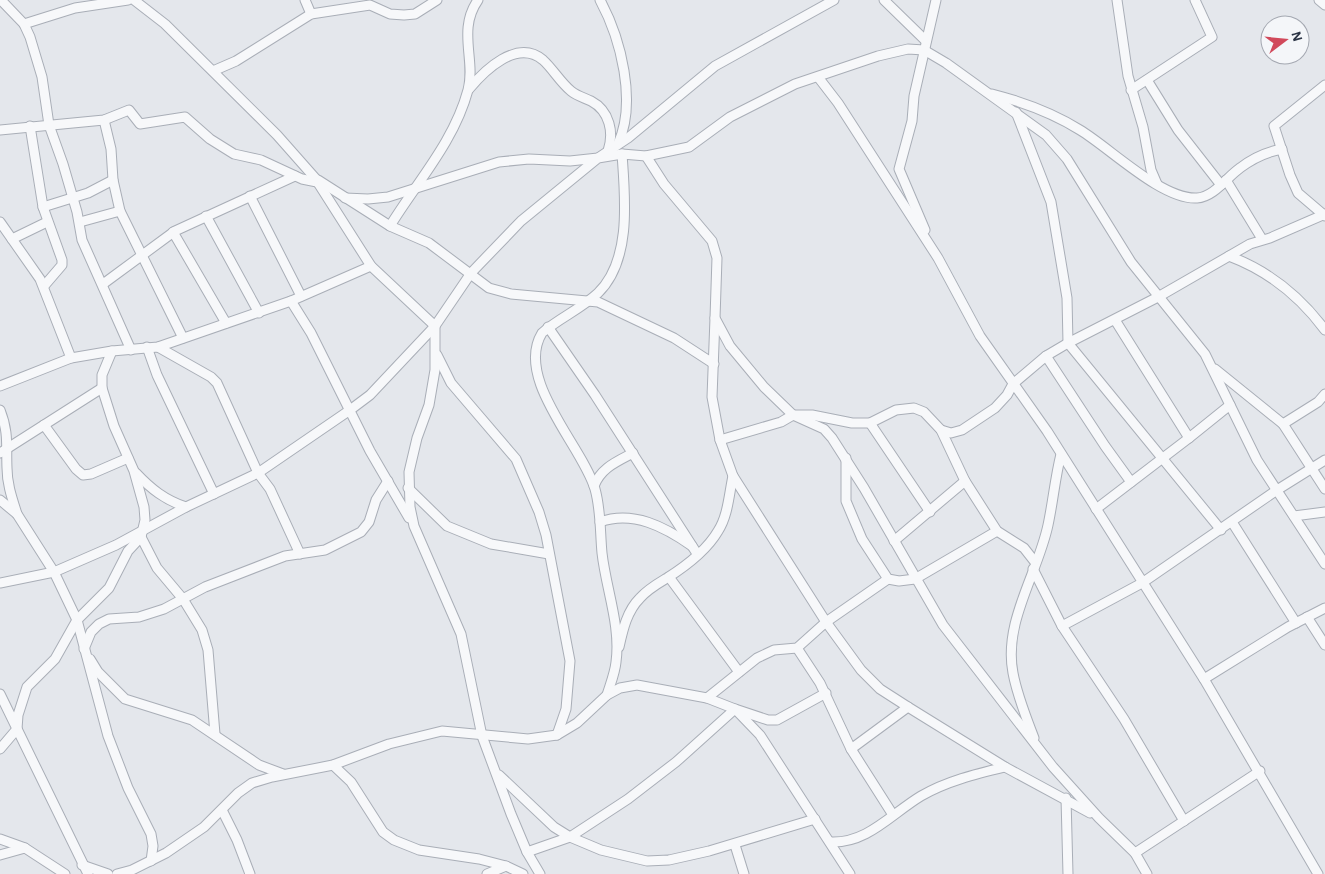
<svg xmlns="http://www.w3.org/2000/svg" width="1325" height="874" font-family="'Alegreya Sans',sans-serif">
<style>
.lines{fill:none;stroke-linecap:round;stroke-linejoin:round}
.minor-casing{stroke:#a9aeb7;stroke-width:11}
.minor{stroke:#f7f8fa;stroke-width:9}
</style>
<rect width="100%" height="100%" fill="#e4e7ec"/>
<g class="lines">
<defs>
<g id="minor">
<polyline points="1,0 24,24 30,37 42,77 49,125 63,164 77,212 82,240 131,350"/>
<polyline points="134,0 165,24 277,135 315,178 371,266 435,326 435,370 429,405 417,438 409,472 410,507 414,526 461,634 482,736 511,814 527,852 540,874"/>
<polyline points="305,0 311,14"/>
<path d="M600,0C621,39 637,102 618,144"/>
<polyline points="884,0 926,41"/>
<polyline points="1117,0 1128,76 1143,127 1151,170 1157,184"/>
<polyline points="1319,0 1325,5"/>
<polyline points="24,24 75,8 128,0"/>
<polyline points="213,71 236,61 311,14 370,5 390,14 404,15 415,14 437,0"/>
<polyline points="818,77 838,103 938,258 980,336 1047,431 1204,679 1318,874"/>
<polyline points="1147,80 1178,130 1221,185"/>
<polyline points="1325,85 1274,126 1290,175 1298,193 1325,216"/>
<path d="M469,89C484,71 517,38 543,60C553,69 560,82 571,91C577,96 585,98 591,101C610,111 614,133 608,151"/>
<polyline points="1131,90 1212,37 1195,0"/>
<path d="M992,94C1023,102 1053,113 1080,130C1110,148 1162,200 1197,198C1214,197 1227,177 1240,168C1253,158 1266,152 1282,149"/>
<polyline points="1016,112 1051,202 1067,298 1068,343 1221,530"/>
<polyline points="104,120 111,149 113,180 120,211 183,338"/>
<polyline points="30,126 43,207 62,260 62,265 44,286"/>
<polyline points="0,130 104,120 129,110 140,124 185,117 210,139 234,154 261,160 302,179 317,182"/>
<polyline points="646,156 664,184 712,241 717,258 715,318 730,346 764,387 793,415 824,429 832,438 864,488 943,625 1053,767 1099,818 1135,853 1147,874"/>
<polyline points="318,180 390,226 429,243 489,288 511,294 598,302 674,338 714,364"/>
<polyline points="1226,180 1262,239"/>
<polyline points="250,196 301,296"/>
<polyline points="345,198 368,199 388,197 499,162 529,159 570,161 598,158 628,138 715,66 834,0"/>
<polyline points="43,207 88,193 113,180"/>
<polyline points="206,216 259,313"/>
<polyline points="0,222 40,279 71,358"/>
<polyline points="80,222 120,211"/>
<path d="M390,226C417,182 454,142 468,90C476,60 457,30 478,0"/>
<polyline points="925,230 899,169 912,121 914,96 936,0"/>
<polyline points="173,232 226,323"/>
<polyline points="12,239 47,222"/>
<path d="M1229,256C1269,271 1299,295 1325,330"/>
<polyline points="103,284 175,231 295,176"/>
<polyline points="291,301 311,333 370,451 409,518"/>
<polyline points="715,318 712,397 720,440 733,476 826,622 861,670 880,689 908,707 1005,767 1090,813"/>
<polyline points="1115,320 1189,438"/>
<polyline points="548,327 595,395 696,552"/>
<polyline points="147,347 157,375 214,494"/>
<polyline points="158,347 211,377 217,383 258,473 270,489 300,554"/>
<polyline points="437,355 451,383 516,459 539,512 546,535 570,661 566,709 557,735"/>
<polyline points="1046,356 1105,446 1131,482"/>
<polyline points="1215,369 1283,424 1325,489"/>
<polyline points="0,386 71,358 112,351 158,347 291,301 371,266"/>
<path d="M0,410C9,433 6,445 7,468C7,484 12,498 17,514"/>
<polyline points="870,423 930,512"/>
<polyline points="1283,424 1318,402 1325,394"/>
<polyline points="44,425 76,469 83,475 91,474 128,458"/>
<polyline points="941,430 951,433 962,430 995,408 1007,395 1013,384 1046,356 1068,343 1158,297 1250,244 1270,238 1325,214"/>
<polyline points="720,440 781,422 793,415 812,415 852,423 870,423 896,410 914,408 924,412 941,430 965,481 997,531 1024,548 1035,562"/>
<polyline points="0,453 102,388"/>
<polyline points="846,458 846,501 862,539 888,579 899,581 915,579 997,531"/>
<path d="M136,473C151,489 165,500 186,507"/>
<path d="M594,486C601,468 616,462 633,453"/>
<polyline points="408,488 447,526 491,544 549,554"/>
<polyline points="0,500 17,514 54,572 77,620 108,736 128,788 151,834 153,846 151,861"/>
<polyline points="1096,509 1189,438 1230,405"/>
<polyline points="1294,516 1325,512"/>
<path d="M600,522C633,510 665,527 692,546"/>
<polyline points="1232,522 1296,623"/>
<polyline points="141,537 157,568 183,599 202,630 208,650 215,734"/>
<polyline points="894,541 965,481"/>
<polyline points="1033,569 1062,626 1124,719 1184,821"/>
<polyline points="669,577 739,672"/>
<polyline points="0,583 54,572 116,545 186,507 258,473 350,410 370,395 435,326 471,273 521,221 598,158 622,154 646,156 689,147 730,117 795,84 878,56 908,49 924,50 946,63 1046,135 1067,159 1131,262 1205,354 1257,460 1325,564"/>
<polyline points="1307,617 1325,645"/>
<polyline points="1062,626 1142,583 1277,490 1325,460"/>
<path d="M619,647C623,629 627,611 640,598C648,589 657,584 667,578C686,566 707,550 718,531C728,516 729,494 733,476"/>
<polyline points="797,648 820,683 851,749 893,815"/>
<polyline points="84,649 91,632 99,624 109,619 139,617 164,609 205,587 285,556 325,550 361,532 369,522 376,500 388,481"/>
<polyline points="90,659 98,672 125,699 192,720 259,765 283,774"/>
<polyline points="1204,679 1288,627 1325,608"/>
<polyline points="0,694 88,874"/>
<path d="M607,695C610,685 615,673 616,662C621,626 606,589 602,553C600,532 601,510 595,489C583,447 514,379 542,333C559,318 581,309 598,293C632,260 625,197 622,154"/>
<polyline points="707,698 757,658 774,650 797,648 826,622 888,579"/>
<path d="M1034,738C1026,717 1017,695 1013,673C1003,622 1038,573 1048,525C1053,502 1055,478 1061,454"/>
<polyline points="0,749 17,729 18,715 27,687 55,659 77,620 109,588 128,551 141,537 145,520 144,507 134,471 114,426 102,388 102,375 112,351"/>
<polyline points="851,749 908,707"/>
<polyline points="333,765 351,782 383,832 394,840 419,850 479,859 506,866 523,874"/>
<polyline points="499,775 554,827 570,837 601,850 647,861 669,860 709,851 815,819"/>
<polyline points="1066,798 1068,874"/>
<polyline points="222,810 237,840 250,874"/>
<polyline points="0,839 25,848 65,874"/>
<path d="M830,842C867,844 891,814 921,796C947,781 976,774 1005,767"/>
<polyline points="735,845 744,874"/>
<polyline points="527,852 570,837 628,799 676,762 735,709 768,720 777,720 826,693"/>
<polyline points="1135,853 1260,771"/>
<polyline points="0,855 25,848"/>
<polyline points="82,865 108,874"/>
<polyline points="117,874 132,870 166,853 204,827 238,793 252,783 272,777 333,765 389,744 442,731 528,739 557,735 577,723 607,695 620,688 637,685 707,698 735,709 760,735 850,874"/>
<polyline points="487,874 506,866"/>
</g>
</defs>
<!-- minor casing -->
<use href="#minor" class="minor-casing"/>
<!-- minor -->
<use href="#minor" class="minor"/>
</g>
<!-- north arrow -->
<g transform="translate(1285 40) rotate(74)"><circle r="24" fill="#f4f6f9" stroke="#a4a8b1"/>
<path d="M0-4L9 19L0 12L-9 19Z" fill="#d1495b"/>
<text y="-8" font-size="14" font-weight="bold" text-anchor="middle" fill="#2b3445">N</text>
</g>
</svg>
